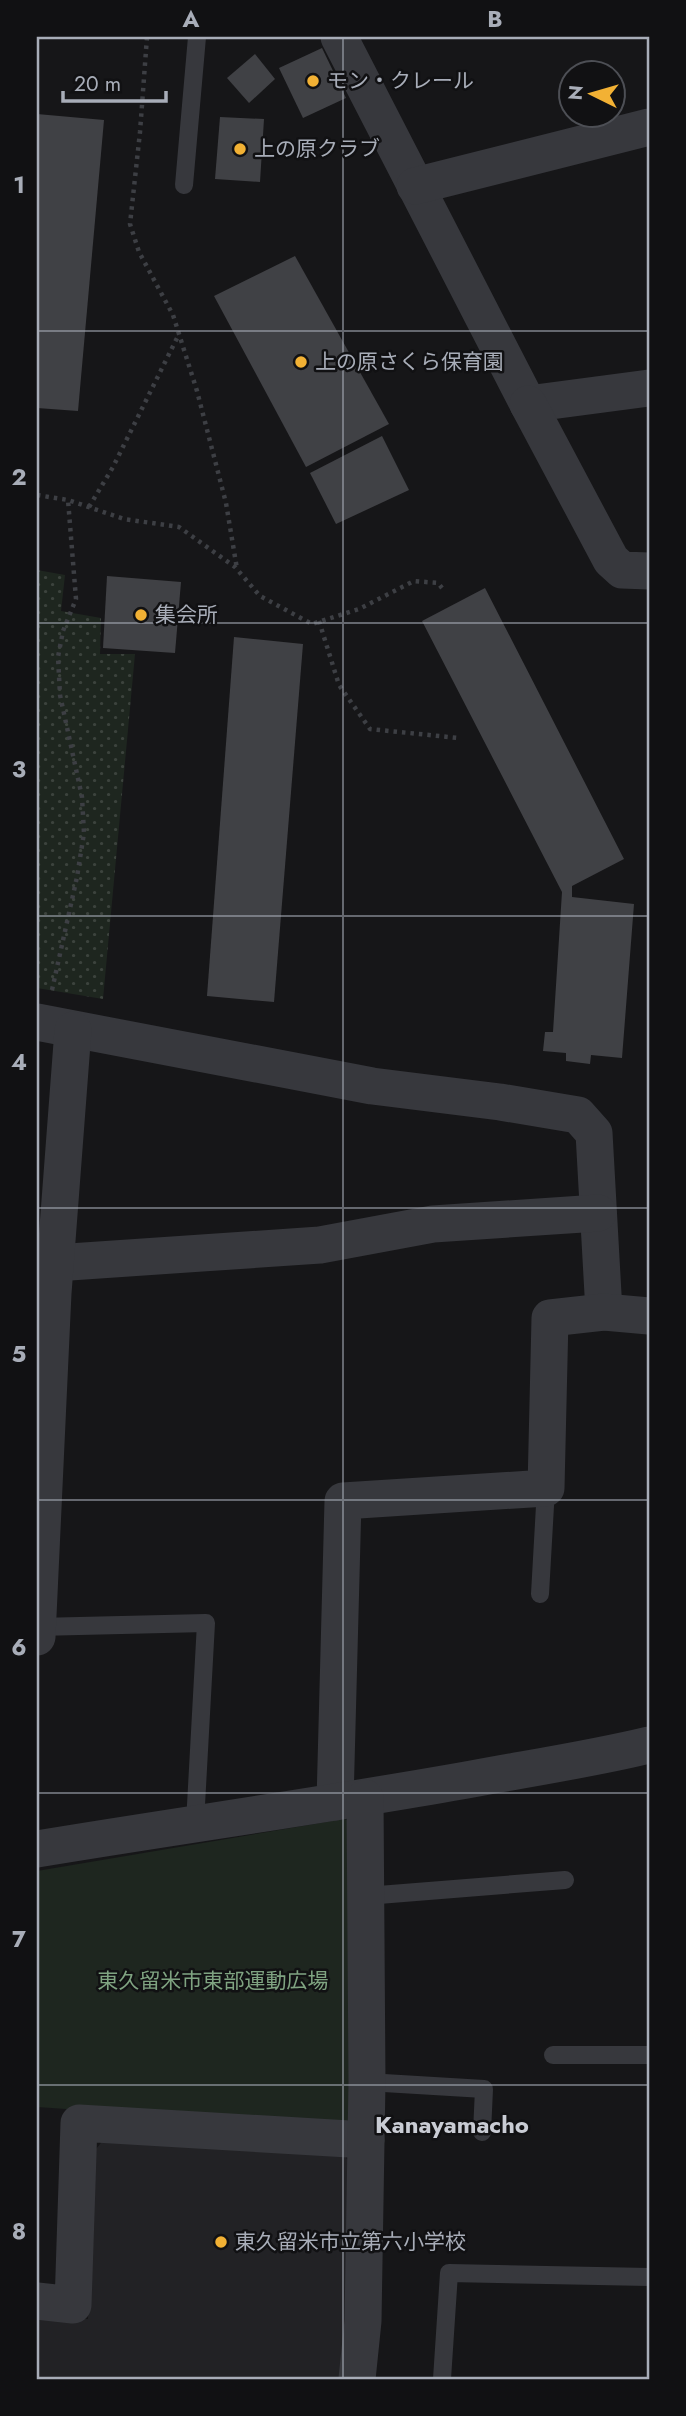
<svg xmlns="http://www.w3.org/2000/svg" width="686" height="2416" font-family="Jost,'Noto Sans JP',sans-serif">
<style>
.built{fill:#222225}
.grass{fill:url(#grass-dots)}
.green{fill:#1e261f}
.building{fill:#404145}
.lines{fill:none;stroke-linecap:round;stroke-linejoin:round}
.path{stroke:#3d3f44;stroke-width:4.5;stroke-dasharray:3.5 5;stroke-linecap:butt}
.service{stroke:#37383d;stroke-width:18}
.minor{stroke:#37383d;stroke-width:37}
.grid{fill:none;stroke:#a8adb8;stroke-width:2;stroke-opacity:0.55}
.poi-dot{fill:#f2b134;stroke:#111113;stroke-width:2.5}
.labels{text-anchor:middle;stroke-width:5;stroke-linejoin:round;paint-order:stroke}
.poi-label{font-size:21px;fill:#a8adb8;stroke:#111113;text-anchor:start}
.park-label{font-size:21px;fill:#7fa381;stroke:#111113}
.quarter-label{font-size:24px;font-weight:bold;fill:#c9ccd4;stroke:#111113}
.neatline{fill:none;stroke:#a8adb8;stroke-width:2.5}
.grid-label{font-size:23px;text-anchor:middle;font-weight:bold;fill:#a8adb8}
</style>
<defs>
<pattern id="grass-dots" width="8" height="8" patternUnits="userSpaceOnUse" patternTransform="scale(1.75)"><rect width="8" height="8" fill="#1e261f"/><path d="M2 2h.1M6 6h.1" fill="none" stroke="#3c433d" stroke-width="1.8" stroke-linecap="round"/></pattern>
</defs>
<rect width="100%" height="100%" fill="#161618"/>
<!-- built -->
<polygon class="built" points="105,2138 345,2156 354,2170 346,2379 37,2379 37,2314 88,2319 91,2155"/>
<!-- grass -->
<polygon class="grass" points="37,570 65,575 61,611 101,618 100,654 135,654 103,999 37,988"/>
<!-- green -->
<polygon class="green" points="344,1819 354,1822 353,2111 344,2128 37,2107 37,1871"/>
<!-- building -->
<g class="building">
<polygon points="322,48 346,98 303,118 279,68"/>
<polygon points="255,54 275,79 249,103 227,78"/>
<polygon points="37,114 104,120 78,411 37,408"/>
<polygon points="220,117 264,119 260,182 215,179"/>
<polygon points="295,256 389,424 306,467 214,296"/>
<polygon points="382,436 409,490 336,524 310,473"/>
<polygon points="107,576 181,582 175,653 103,648"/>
<polygon points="485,588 624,859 572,886 572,897 634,904 622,1058 591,1055 590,1064 566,1061 566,1053 543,1051 545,1032 553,1032 562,892 422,621"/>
<polygon points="234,637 303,644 274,1002 207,996"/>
</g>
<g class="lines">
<!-- path -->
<g class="path">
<polyline points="147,37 140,132 130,224 139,252 173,315 197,391 226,503 237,569"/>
<polyline points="37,495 68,500 124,519 179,527 235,567 260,596 312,624 359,609 414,581 438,583 442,588"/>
<polyline points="89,507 113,467 179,334"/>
<polyline points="319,621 339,685 370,729 458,738"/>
<polyline points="52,990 77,877 84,833 82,797 60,695 58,657 63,631 76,599 68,500"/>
</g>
<!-- service -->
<g class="service">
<polyline points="184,185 197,37"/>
<polyline points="540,1594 546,1488"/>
<polyline points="37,1627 206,1623 195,1823"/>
<polyline points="366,1896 565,1880"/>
<polyline points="553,2055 649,2055"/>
<polyline points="367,2082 484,2089 482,2132"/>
<polyline points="442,2379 449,2273 649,2277"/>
</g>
<!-- minor -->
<g class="minor">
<polyline points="339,37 528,404 649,388"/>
<polyline points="415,186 649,127"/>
<polyline points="528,404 611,560 622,570 649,571"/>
<polyline points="37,1022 372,1086 500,1102 578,1115 594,1133 604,1312"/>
<polyline points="55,1263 320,1245 433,1224 598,1213"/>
<polyline points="37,1637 53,1293 73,1030"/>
<polyline points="335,1802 343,1501 546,1488 550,1318 604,1312 649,1316"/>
<path d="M37,1849C182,1825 327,1805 472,1779C531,1768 591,1759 649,1745"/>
<polyline points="37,2301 73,2305 79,2123 366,2140"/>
<polyline points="357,2379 363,2321 367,2082 365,1798"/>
</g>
</g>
<!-- grid -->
<path class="grid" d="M343,37V2379M37,331H649M37,623H649M37,916H649M37,1208H649M37,1500H649M37,1793H649M37,2085H649"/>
<!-- markers -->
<g class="poi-dot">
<circle cx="313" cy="81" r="7"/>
<circle cx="240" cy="149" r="7"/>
<circle cx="301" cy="362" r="7"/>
<circle cx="141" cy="615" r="7"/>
<circle cx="221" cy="2242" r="7"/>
</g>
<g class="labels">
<!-- poi labels -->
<g class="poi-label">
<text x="327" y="88">モン・クレール</text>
<text x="254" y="156">上の原クラブ</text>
<text x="315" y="369">上の原さくら保育園</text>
<text x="155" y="622">集会所</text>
<text x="235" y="2249">東久留米市立第六小学校</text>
</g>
<!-- park labels -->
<g class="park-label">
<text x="213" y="1988">東久留米市東部運動広場</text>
</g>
<!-- quarter labels -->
<g class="quarter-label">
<text x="452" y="2133">Kanayamacho</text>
</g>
</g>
<!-- border -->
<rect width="686" height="2416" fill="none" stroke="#111113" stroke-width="77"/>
<!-- north arrow -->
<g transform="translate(592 94) rotate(275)"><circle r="33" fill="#111113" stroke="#4d4f55" stroke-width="2"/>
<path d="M0-5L12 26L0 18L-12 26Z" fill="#f2b134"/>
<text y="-10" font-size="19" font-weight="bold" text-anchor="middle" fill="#a8adb8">N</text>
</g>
<!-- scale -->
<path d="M63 91v10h103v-10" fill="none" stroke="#a8adb8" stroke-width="3.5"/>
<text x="74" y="91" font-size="21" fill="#a8adb8" stroke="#111113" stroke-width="5" paint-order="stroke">20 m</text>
<rect x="38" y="38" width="610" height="2340" class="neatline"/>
<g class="grid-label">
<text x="191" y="27">A</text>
<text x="495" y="27">B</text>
<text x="19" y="193">1</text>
<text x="19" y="485">2</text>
<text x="19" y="777">3</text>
<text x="19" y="1070">4</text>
<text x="19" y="1362">5</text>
<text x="19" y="1655">6</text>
<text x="19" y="1947">7</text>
<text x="19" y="2239">8</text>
</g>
</svg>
